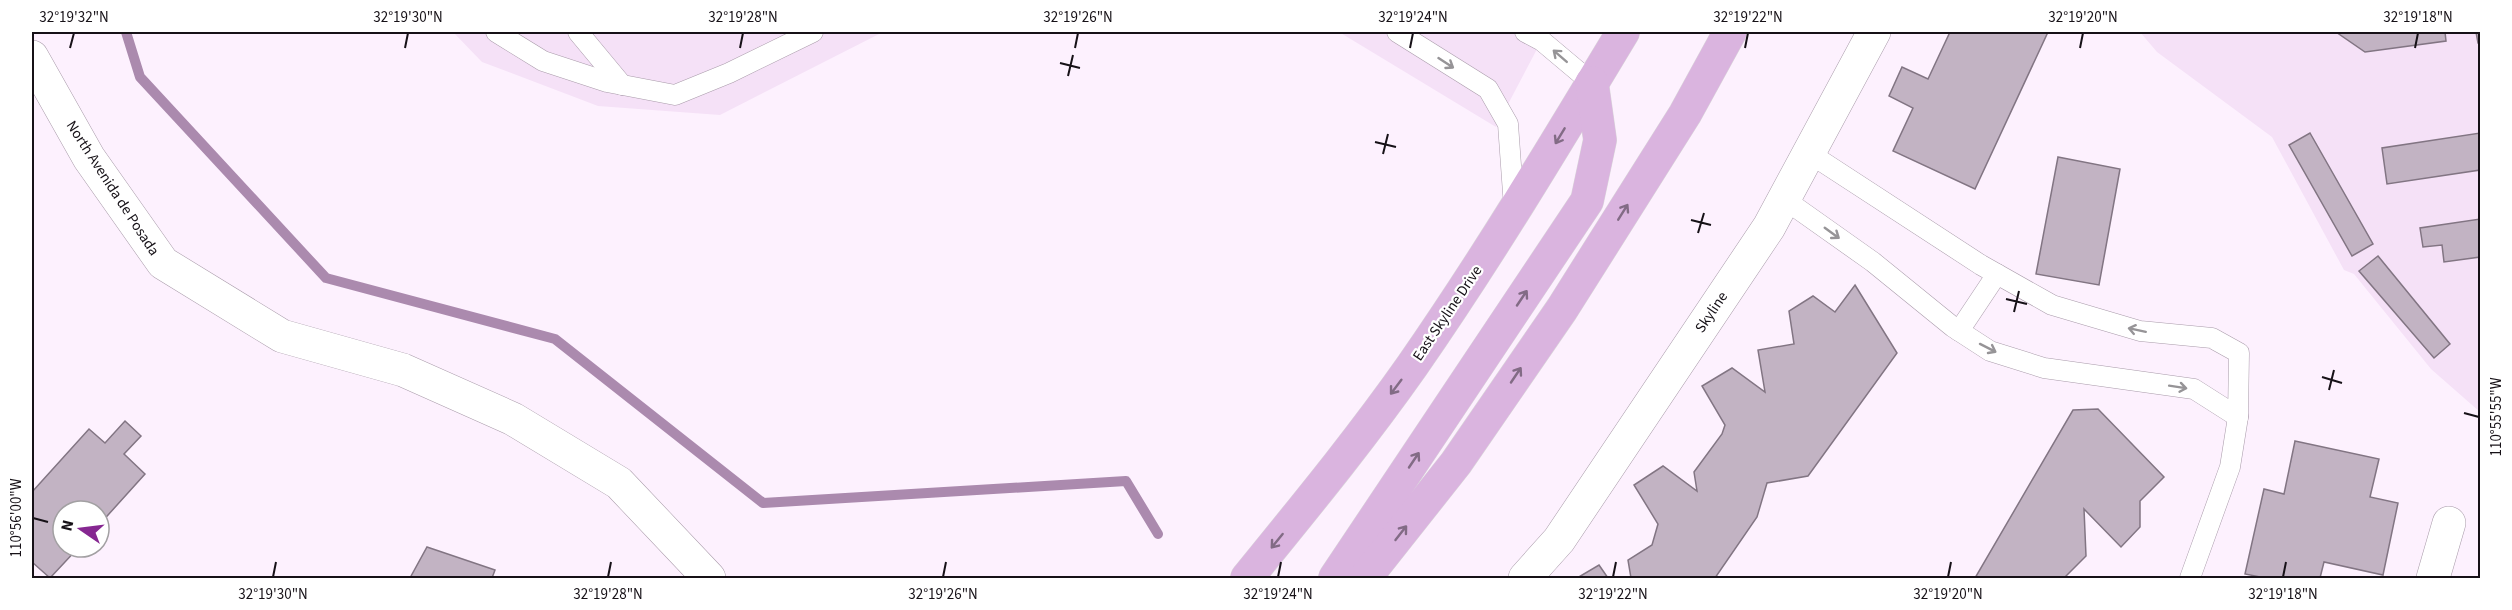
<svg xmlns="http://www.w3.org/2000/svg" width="2512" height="610" font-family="'Source Sans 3',sans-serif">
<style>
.built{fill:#f5e1f7}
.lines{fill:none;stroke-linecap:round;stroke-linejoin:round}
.stream{stroke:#ab8aae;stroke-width:10}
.building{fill:#c2b3c3;stroke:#827583;stroke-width:1.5}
.lane-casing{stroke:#a99baa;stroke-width:21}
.street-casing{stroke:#a99baa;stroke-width:34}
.primary-casing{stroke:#dad9da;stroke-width:34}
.lane{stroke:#fff;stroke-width:20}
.street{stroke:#fff;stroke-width:33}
.primary{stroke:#dab4df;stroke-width:33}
.oneway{stroke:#969497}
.oneway2{stroke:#826b85}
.ticks{fill:none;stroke:#161117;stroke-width:2}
.labels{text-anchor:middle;stroke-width:4.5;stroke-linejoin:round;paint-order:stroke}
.street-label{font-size:15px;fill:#161117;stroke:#fff}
.neatline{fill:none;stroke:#161117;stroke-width:2}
.ticks-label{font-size:15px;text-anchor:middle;fill:#161117}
</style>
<rect width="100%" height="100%" fill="#fdf1fe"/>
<!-- built -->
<g class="built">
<polygon points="453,32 883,32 720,115 598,106 482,62"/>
<polygon points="1339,32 1546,32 1496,127"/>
<polygon points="2140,32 2480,32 2480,412 2431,369 2354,274 2344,270 2272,137 2157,52"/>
</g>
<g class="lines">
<!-- stream -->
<polyline class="stream" points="126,32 140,77 326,278 555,339 763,503 1126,481 1158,534"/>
</g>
<!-- building -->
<g class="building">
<polygon points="1950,32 2048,32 1975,189 1893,151 1913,108 1889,96 1902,67 1928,79"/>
<polygon points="2336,32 2445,32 2446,41 2365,52"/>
<polygon points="2476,32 2480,32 2480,43 2478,43"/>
<polygon points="2310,133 2373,244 2352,256 2289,145"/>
<polygon points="2480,133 2480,170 2387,184 2382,148"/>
<polygon points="2058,157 2120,169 2099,285 2036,274"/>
<polygon points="2480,219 2480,257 2444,262 2442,245 2423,247 2420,228"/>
<polygon points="2378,256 2450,344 2434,358 2359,271"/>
<polygon points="1855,285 1897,353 1808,476 1767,483 1757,517 1715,578 1631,578 1628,560 1652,545 1658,524 1634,485 1663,466 1697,491 1694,472 1722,434 1725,425 1702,386 1732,368 1765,392 1758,350 1794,344 1789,311 1813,296 1835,312"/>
<polygon points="2098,409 2164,477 2140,501 2140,527 2121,547 2084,509 2086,556 2064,578 1975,578 2073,410"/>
<polygon points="125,421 141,436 124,454 145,474 99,525 99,511 63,511 63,547 79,547 50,578 32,562 33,530 32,492 89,429 105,443"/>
<polygon points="2295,441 2379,459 2370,497 2398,503 2383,575 2324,562 2320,578 2265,578 2245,574 2264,489 2284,494"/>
<polygon points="427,547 495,570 492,578 410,578"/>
<polygon points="1599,565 1608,578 1577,578"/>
</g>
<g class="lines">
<defs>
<g id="lane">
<polyline points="496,32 543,61 607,82 675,95 729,73 813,32"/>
<polyline points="578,32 622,85"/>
<polyline points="1397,32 1488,89 1508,124 1514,207"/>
<polyline points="1525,32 1542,41 1592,83"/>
<polyline points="1784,199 1873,262 1953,327 1990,351 2044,368 2194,389 2238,417 2239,353 2212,338 2140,331 2052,305 1981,265 1809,153"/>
<polyline points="1959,331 1997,274"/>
<polyline points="2190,578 2230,467 2238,417"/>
</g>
<g id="street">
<polyline points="32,57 89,158 163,263 282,336 403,370 513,419 619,483 709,578"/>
<polyline points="1525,578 1559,540 1769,227 1874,32"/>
<polyline points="2433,578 2449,523"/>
</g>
<g id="primary">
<path d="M1247,578C1303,509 1360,440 1412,366C1487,258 1555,145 1623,32"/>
<polyline points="1335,578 1587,201 1600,140 1592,83"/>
<polyline points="1365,578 1456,463 1562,309 1685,114 1730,32"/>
</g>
</defs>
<!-- lane casing -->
<use href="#lane" class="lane-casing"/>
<!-- street casing -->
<use href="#street" class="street-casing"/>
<!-- primary casing -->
<use href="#primary" class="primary-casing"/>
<!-- lane -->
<use href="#lane" class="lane"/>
<!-- street -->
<use href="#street" class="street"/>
<!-- primary -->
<use href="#primary" class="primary"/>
</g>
<!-- one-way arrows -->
<defs><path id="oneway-shaft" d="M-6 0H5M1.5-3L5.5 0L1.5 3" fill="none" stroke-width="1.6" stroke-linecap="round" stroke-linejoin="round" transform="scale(1.5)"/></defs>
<g class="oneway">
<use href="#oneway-shaft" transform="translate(1560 56) rotate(-139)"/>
<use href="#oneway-shaft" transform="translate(1446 63) rotate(33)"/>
<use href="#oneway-shaft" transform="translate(1832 233) rotate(36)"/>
<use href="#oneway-shaft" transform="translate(2137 330) rotate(-168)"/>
<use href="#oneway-shaft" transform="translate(1988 348) rotate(27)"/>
<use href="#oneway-shaft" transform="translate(2178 387) rotate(9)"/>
</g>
<g class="oneway2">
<use href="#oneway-shaft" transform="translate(1560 136) rotate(121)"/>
<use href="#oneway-shaft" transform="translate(1623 212) rotate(-58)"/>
<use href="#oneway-shaft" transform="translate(1522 298) rotate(-56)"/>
<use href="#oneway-shaft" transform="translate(1516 375) rotate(-56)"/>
<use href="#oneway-shaft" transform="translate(1396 387) rotate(127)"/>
<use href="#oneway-shaft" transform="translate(1414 460) rotate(-56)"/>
<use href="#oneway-shaft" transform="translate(1401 533) rotate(-52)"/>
<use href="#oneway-shaft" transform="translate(1277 541) rotate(129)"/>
</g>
<!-- ticks -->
<path class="ticks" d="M70,48L74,33M405,48L408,33M740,48L743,33M1075,48L1078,33M1410,48L1413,33M1745,48L1748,33M2080,48L2083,33M2415,48L2418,33M1060,63L1080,68M1068,76L1073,55M1375,142L1396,147M1383,154L1388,134M1691,220L1711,225M1698,233L1704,213M2006,299L2027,304M2014,312L2019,291M2322,377L2342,383M2329,390L2334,370M2464,413L2479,417M33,518L48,522M273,577L276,562M608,577L611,562M943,577L946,562M1278,577L1281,562M1613,577L1616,562M1948,577L1951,562M2283,577L2286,562"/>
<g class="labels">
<!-- street labels -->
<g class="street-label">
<text transform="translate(113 188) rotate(57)" y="5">North Avenida de Posada</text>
<text transform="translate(1711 312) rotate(-56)" y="5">Skyline</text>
<text transform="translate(1447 313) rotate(-56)" y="5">East Skyline Drive</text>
</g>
</g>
<!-- border -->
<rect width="2512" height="610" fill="none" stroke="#ffffff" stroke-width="66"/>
<!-- north arrow -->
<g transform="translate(81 529) rotate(284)"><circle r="28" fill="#ffffff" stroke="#a2a0a2" stroke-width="1.5"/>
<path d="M0-4.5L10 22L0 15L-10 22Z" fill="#862791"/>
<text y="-9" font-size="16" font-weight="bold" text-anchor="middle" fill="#161117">N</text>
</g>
<rect x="33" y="33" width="2446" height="544" class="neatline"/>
<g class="ticks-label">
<text x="74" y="22">32°19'32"N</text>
<text x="408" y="22">32°19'30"N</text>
<text x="743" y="22">32°19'28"N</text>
<text x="1078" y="22">32°19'26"N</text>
<text x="1413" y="22">32°19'24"N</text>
<text x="1748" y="22">32°19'22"N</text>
<text x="2083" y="22">32°19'20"N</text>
<text x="2418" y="22">32°19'18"N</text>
<text transform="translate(2496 417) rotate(-90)" y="5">110°55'55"W</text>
<text transform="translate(16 518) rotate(-90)" y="5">110°56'00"W</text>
<text x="273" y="599">32°19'30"N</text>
<text x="608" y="599">32°19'28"N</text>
<text x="943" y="599">32°19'26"N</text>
<text x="1278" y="599">32°19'24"N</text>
<text x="1613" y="599">32°19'22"N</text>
<text x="1948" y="599">32°19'20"N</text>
<text x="2283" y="599">32°19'18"N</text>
</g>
</svg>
